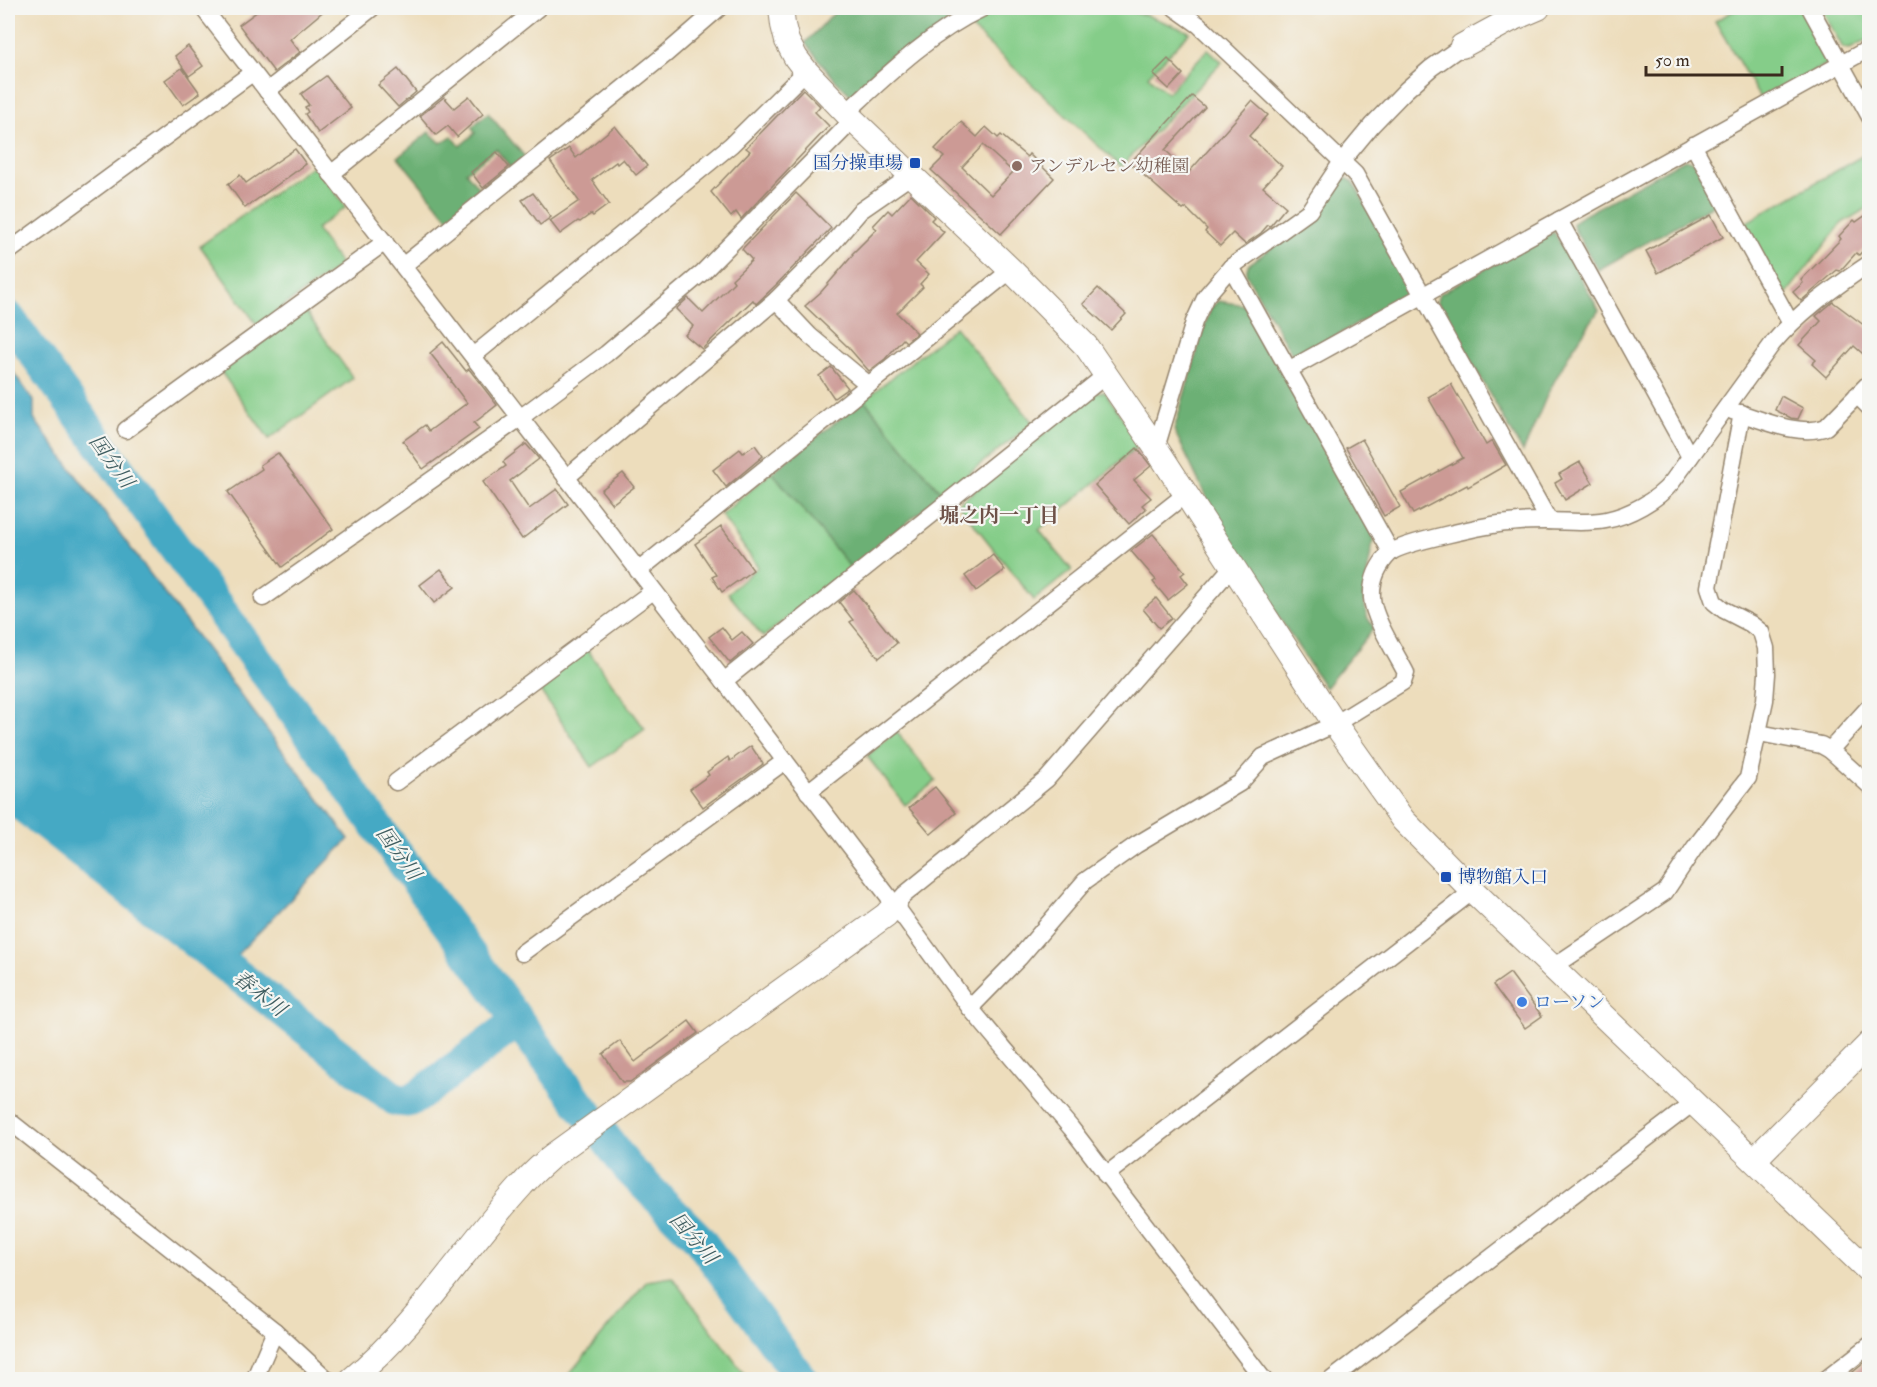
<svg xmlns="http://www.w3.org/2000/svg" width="1877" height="1387" font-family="'IM FELL Double Pica','Noto Serif JP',serif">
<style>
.green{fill:#85cd89;stroke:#607c54;stroke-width:1.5}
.forest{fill:#6cb075;stroke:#546d4a;stroke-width:1.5}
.water{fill:#44a9c4;stroke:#406a71;stroke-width:1.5}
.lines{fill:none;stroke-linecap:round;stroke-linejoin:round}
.river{stroke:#44a9c4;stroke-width:33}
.building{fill:#cc9a95;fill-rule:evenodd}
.street-casing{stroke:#94846d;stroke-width:19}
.secondary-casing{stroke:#94846d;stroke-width:26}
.street{stroke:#fff;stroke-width:16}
.secondary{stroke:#fff;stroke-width:24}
.transit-dot{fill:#1a4fb4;stroke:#f6f6f2;stroke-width:2}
.education-dot{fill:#8d6e63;stroke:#f6f6f2;stroke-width:2}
.shop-dot{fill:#3f7fe0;stroke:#f6f6f2;stroke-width:2}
.labels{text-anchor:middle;stroke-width:4.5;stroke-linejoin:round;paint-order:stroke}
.transit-label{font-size:18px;fill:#164399;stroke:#f6f6f2;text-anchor:end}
.education-label{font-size:18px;fill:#785e54;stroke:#f6f6f2;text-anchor:start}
.shop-label{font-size:18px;fill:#366cbe;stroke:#f6f6f2;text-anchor:start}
.water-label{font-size:20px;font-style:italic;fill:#3f5d60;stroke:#f6f6f2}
.neighbourhood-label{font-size:20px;font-weight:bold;fill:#6e5148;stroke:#f6f6f2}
</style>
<rect width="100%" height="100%" fill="#f6f6f2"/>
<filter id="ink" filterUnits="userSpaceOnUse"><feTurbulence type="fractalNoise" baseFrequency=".0167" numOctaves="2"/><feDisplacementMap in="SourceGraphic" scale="12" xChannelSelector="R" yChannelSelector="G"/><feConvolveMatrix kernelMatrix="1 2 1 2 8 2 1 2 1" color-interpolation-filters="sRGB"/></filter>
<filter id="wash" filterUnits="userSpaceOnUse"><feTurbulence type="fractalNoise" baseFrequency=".008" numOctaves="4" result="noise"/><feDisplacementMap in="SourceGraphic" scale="24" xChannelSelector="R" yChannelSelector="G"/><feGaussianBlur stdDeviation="1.35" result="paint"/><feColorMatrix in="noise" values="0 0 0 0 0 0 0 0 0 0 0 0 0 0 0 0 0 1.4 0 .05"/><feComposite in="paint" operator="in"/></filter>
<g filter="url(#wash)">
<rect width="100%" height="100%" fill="#edddbc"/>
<!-- green -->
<g class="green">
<polygon points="1003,8 1112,8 1146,15 1190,32 1148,76 1167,93 1208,49 1222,62 1121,167 968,25"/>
<polygon points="1739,8 1801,8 1829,57 1827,64 1761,100 1715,21"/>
<polygon points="1821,8 1869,8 1869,39 1850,49 1843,48"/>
<polygon points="1869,152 1869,207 1842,223 1784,297 1745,223"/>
<polygon points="315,164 346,207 316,229 341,265 257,325 200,246"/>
<polygon points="305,311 353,378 269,439 221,372"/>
<polygon points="955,327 1033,423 942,494 864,400"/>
<polygon points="1095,392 1105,392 1140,444 1039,530 1072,570 1034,600 958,504"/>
<polygon points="772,472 851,568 763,637 728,593 758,567 721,515"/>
<polygon points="587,649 645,729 592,767 537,686"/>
<polygon points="896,731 936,781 905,805 867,756"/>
<polygon points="672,1277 748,1379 565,1379 647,1281"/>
</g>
<!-- forest -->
<g class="forest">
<polygon points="839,8 967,8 853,97 837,82 805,43"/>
<polygon points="488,113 530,163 516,174 496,149 466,172 486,197 452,223 398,157 429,132 441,143 452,136 460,146 475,133 472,127"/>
<polygon points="1685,159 1691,161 1695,164 1717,203 1598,270 1574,229 1573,223 1577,219"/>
<polygon points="1347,178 1353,182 1413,289 1409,295 1300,356 1293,356 1246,274 1248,265 1311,220 1342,179"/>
<polygon points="1554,232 1599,310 1570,353 1548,393 1523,452 1437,301 1439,294"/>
<polygon points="1218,301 1244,305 1374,536 1363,596 1367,617 1374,628 1325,688 1221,528 1174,430 1204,328 1211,308"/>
<polygon points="864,400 942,494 851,568 772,472"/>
</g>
<!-- water -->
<polygon class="water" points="8,365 34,401 34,419 349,839 234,958 8,781"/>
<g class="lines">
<!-- river -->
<g class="river">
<polyline points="8,317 518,1021 627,1167 698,1238 802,1380"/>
<polyline points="8,794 396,1100 408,1101 417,1097 518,1021"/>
</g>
</g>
<g id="blocks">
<!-- building -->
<g class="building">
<polygon points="262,8 327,8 290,39 300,52 274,72 239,25"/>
<polygon points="188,46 203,66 189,76 175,56"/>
<polygon points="1168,59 1183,74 1169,89 1153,74"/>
<polygon points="182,68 200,93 183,105 165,80"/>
<polygon points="398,69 416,92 398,107 378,85"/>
<polygon points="326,76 351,108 318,133 305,114 308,112 305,107 309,105 301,94"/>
<polygon points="803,89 820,106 815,112 829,126 741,219 736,212 731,217 711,192 750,151 746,148"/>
<polygon points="469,96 483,114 457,137 448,126 436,135 420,116 444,97 454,108"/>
<polygon points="1192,96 1205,107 1165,150 1189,172 1252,101 1268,115 1249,136 1282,166 1263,187 1286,207 1270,226 1268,225 1261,233 1245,244 1233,233 1220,246 1205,232 1207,229 1186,208 1183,210 1130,163"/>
<path d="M961,122L977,137L986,127L998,138L1001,135L1027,157L1029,154L1054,178L1001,234L931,170L944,157L935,149ZM983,145L1013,172L991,195L962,167Z"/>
<polygon points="615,126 647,166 636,175 623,159 617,164 616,162 592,180 609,204 593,216 591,214 580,222 578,221 560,234 550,221 579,201 550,161 569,148 576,158"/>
<polygon points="295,149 306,164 245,208 228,184 240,175 246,183"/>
<polygon points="497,152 509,167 483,188 471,172"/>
<polygon points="533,193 551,217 540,225 522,200"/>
<polygon points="796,193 831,228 777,284 756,304 753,300 702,349 685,335 693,326 676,309 688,298 703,313 734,282 732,279 752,260 742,249"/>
<polygon points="911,194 934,217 931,220 944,232 916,262 929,274 920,284 923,287 897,313 917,333 906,342 903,339 885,359 869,371 848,347 805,306 821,292 853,255 852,254 877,229 873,226 888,210 892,214"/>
<polygon points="1869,213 1869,244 1859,255 1856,253 1840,271 1837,270 1801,301 1793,292 1803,283 1801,280 1841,239 1839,236 1854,220 1856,222"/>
<polygon points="1711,215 1723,237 1658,273 1646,251"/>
<polygon points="1098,288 1126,314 1111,330 1083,304"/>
<polygon points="1833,302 1869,329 1869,359 1854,346 1826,377 1812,364 1816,360 1799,345 1821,321 1816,316"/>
<polygon points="443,342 466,371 469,369 497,405 474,423 479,429 423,469 403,441 425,425 429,431 467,403 451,382 452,381 430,353"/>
<polygon points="831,367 848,388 834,398 819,376"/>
<polygon points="1451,384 1486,445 1492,441 1506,465 1468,487 1467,485 1413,514 1401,492 1463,458 1428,397"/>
<polygon points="1781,396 1803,408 1798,419 1791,418 1775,410"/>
<polygon points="1362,439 1400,507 1384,516 1346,448"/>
<polygon points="526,444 539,459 510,481 529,509 557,489 568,504 522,539 483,482 506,466 503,462"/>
<polygon points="755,445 763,456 726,487 713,470 740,449 743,453"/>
<polygon points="1137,448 1151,466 1134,480 1151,498 1142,505 1146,509 1129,524 1095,485"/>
<polygon points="278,453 333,529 282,567 228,492 262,469 260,465"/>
<polygon points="1580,462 1593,483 1565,500 1555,483 1562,479 1559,474"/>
<polygon points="623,473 634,487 612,504 601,490"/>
<polygon points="721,526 753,570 722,592 712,577 716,575 695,544"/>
<polygon points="1153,534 1185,572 1181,575 1188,584 1168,600 1153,582 1156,580 1131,551"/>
<polygon points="993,555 1005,570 976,591 965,576"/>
<polygon points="441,569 455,587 434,603 420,585"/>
<polygon points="854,590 897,643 879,658 850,622 853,620 839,602"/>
<polygon points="1156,598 1172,618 1159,628 1143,609"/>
<polygon points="722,627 732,640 742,632 753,644 730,663 709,637"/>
<polygon points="751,746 763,764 703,807 690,789 709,775 707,772 728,757 730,761"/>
<polygon points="935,787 956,813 931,834 909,808"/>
<polygon points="1510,973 1542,1016 1525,1028 1493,985"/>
<polygon points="689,1021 698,1033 630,1082 622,1082 603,1054 620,1041 635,1062"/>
<polygon points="1869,1359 1869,1380 1843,1380"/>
</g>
</g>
</g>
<g filter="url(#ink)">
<use href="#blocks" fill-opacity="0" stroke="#94846d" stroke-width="1.5"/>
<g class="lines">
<defs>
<g id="street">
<polyline points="203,8 724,681 895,905 970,1008 1071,1128 1264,1380"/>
<polyline points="1175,8 1199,25 1355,174 1549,521"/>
<polyline points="1810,8 1870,117"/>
<polyline points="267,91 372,8"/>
<path d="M846,113C888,74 930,33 983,8"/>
<polyline points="1693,145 1790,322"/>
<polyline points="331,174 538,8"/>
<polyline points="1559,220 1690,457"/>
<polyline points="8,252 252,73"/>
<polyline points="404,265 667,53 719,8"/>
<polyline points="1231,267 1391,552"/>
<polyline points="776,300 810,336 869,385"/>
<polyline points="473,356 731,145 806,71"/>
<polyline points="1290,369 1870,48"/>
<polyline points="1857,395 1870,408"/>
<path d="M1732,411C1760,418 1798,438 1826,427L1870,382"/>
<polyline points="126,430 385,242"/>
<polyline points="1156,448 1194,322 1206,296 1231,267 1309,211 1343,160 1372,125 1406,90 1431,68 1462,46"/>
<polyline points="566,478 776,300 830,246 860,211 912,175"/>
<polyline points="638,571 1011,270"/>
<polyline points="263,598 520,418 606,354 703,272 853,120"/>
<polyline points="724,681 1106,375"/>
<polyline points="1759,733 1821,745 1830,750 1870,786"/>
<polyline points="1830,750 1870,706"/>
<polyline points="396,782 653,591"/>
<polyline points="808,792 1186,494"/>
<polyline points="895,905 904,895 1047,779 1232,567"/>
<polyline points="522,953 785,761"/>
<polyline points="1553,967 1665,892 1695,847 1748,778 1765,700 1767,674 1766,648 1761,632 1751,624 1724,610 1714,602 1709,587 1742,413"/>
<path d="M970,1008L1019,958L1085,881L1136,845L1240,783L1263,757L1335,724L1403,682L1406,673C1397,655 1373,618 1372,598C1371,581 1378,565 1390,553C1401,543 1491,524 1509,523C1522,521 1534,521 1546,521C1566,521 1586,524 1606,520C1628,516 1658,500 1672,482L1773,343C1802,309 1833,289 1870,263"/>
<polyline points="8,1120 275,1331 328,1380"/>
<polyline points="1106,1175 1473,891"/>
<polyline points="254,1380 275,1331"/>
<polyline points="1331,1380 1693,1103"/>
<polyline points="1825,1380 1870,1345"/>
</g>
<g id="secondary">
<polyline points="781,8 783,25 787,41 796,58 806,71 853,120 1011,270 1086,346 1156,448 1335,724 1403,820 1473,891 1870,1272"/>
<polyline points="1462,46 1510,20 1538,8"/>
<polyline points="1754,1160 1870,1043"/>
<path d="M351,1380C418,1325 464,1248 522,1185C531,1174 542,1165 552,1156L886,915L895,905"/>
</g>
</defs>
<!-- street casing -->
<use href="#street" class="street-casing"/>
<!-- secondary casing -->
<use href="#secondary" class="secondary-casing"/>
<!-- street -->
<use href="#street" class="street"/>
<!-- secondary -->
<use href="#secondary" class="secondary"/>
</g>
</g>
<!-- markers -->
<g class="transit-dot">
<rect x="909" y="157" width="12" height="12" rx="3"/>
<rect x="1440" y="871" width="12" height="12" rx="3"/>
</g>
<circle class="education-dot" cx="1017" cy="166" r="6"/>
<circle class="shop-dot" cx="1522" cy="1002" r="6"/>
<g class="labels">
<!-- transit labels -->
<g class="transit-label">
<text x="903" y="169">国分操車場</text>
<text x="1458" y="883" text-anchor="start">博物館入口</text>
</g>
<!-- education labels -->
<g class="education-label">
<text x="1029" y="172">アンデルセン幼稚園</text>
</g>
<!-- shop labels -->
<g class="shop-label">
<text x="1534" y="1008">ローソン</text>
</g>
<!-- water labels -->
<g class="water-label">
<text transform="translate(112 461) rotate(54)" y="7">国分川</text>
<text transform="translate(399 853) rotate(54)" y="7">国分川</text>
<text transform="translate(260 993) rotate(38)" y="7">春木川</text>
<text transform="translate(694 1238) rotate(49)" y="7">国分川</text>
</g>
<!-- neighbourhood labels -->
<g class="neighbourhood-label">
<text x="999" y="522">堀之内一丁目</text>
</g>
</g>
<!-- margin -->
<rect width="1877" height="1387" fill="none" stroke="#f6f6f2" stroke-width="30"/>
<!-- scale -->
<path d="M1646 66v9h136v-9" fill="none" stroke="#3b2a1e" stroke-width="3"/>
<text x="1655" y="66" font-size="18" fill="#3b2a1e" stroke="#f6f6f2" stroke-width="4.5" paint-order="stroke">50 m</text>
</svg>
